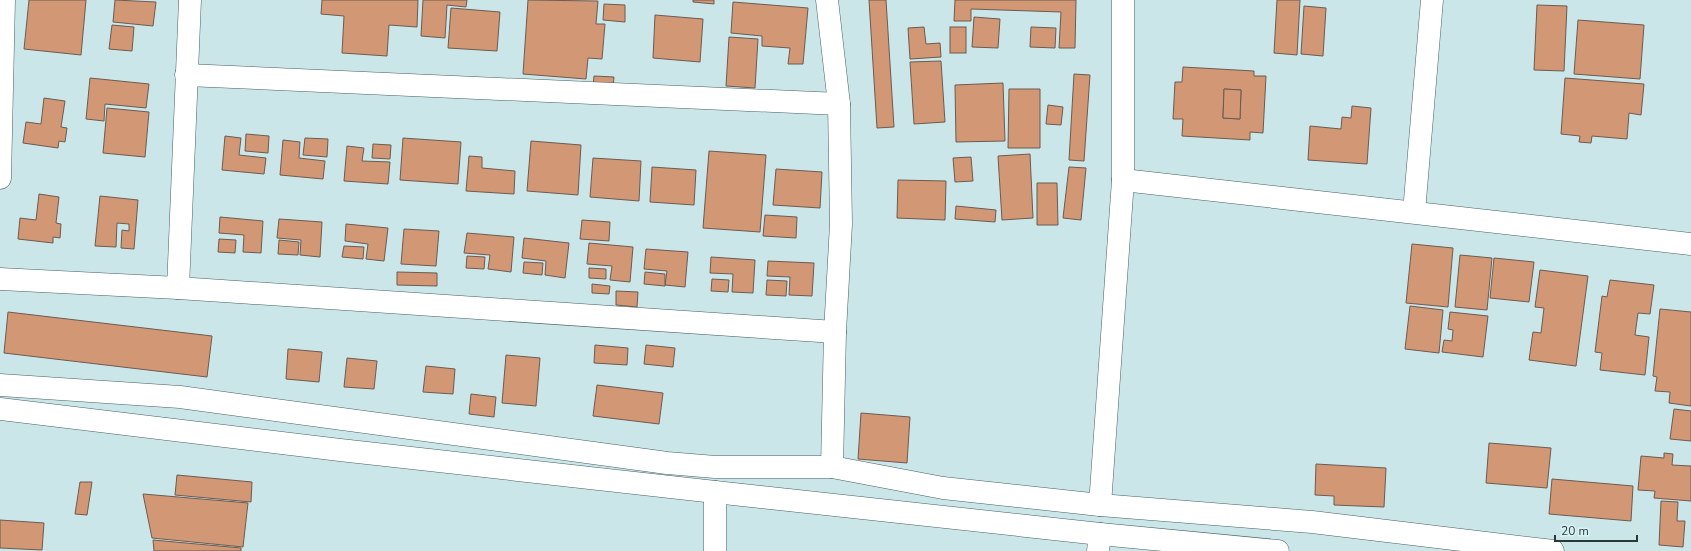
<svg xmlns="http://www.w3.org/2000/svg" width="1691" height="551" font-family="'Nunito Sans',sans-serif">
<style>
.building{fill:#d29775;stroke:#6c5b51;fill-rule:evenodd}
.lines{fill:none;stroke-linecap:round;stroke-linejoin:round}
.minor-casing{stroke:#486061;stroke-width:23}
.major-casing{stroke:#486061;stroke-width:23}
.minor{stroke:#fff;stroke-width:22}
.major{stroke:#fff;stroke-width:22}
</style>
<rect width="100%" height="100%" fill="#cbe6e8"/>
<!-- building -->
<g class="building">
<polygon points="29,0 86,0 81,55 24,49"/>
<polygon points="115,0 156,2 153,26 113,22"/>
<polygon points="322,0 418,0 417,27 389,25 387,56 342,53 344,16 321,14"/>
<polygon points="423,0 467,0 466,7 447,5 445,38 421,36"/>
<polygon points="528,0 598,1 596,24 605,24 602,59 588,58 586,79 523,74"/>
<polygon points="693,0 714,0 714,4 693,2"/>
<polygon points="869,0 886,0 894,127 877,128"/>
<polygon points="955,0 1076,0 1075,48 1059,48 1061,12 971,9 971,21 954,21"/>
<polygon points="1277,0 1300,0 1297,55 1274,53"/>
<polygon points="733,2 808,8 803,64 788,64 790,48 762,46 762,36 731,33"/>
<polygon points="604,4 625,5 625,22 603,20"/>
<polygon points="1537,5 1567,6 1564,71 1534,70"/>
<polygon points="1304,6 1326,8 1323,56 1301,54"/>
<polygon points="451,8 500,12 497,51 448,48"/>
<polygon points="655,15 703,19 700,62 653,58"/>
<polygon points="974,17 1000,19 998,48 972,47"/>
<polygon points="1578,20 1644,25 1640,79 1574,74"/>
<polygon points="112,25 134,27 132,51 109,49"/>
<polygon points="924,27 926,44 940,43 941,57 910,59 908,28"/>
<rect x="950" y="27" width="16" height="26"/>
<polygon points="1031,27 1056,28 1055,48 1030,47"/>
<polygon points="729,37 758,39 755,88 726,86"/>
<polygon points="941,61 945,122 914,124 910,62"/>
<path d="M1183,67L1254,71V76H1266L1263,133L1250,132V140L1182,136L1183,119H1173L1175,82H1182ZM1224,89L1241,90L1240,119L1223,118Z"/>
<polygon points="1074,74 1090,75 1084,161 1069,160"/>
<polygon points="594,76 614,77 613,88 593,87"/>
<polygon points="90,78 149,84 146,108 105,104 104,121 86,119"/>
<polygon points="1565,78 1644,84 1641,115 1629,113 1627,139 1592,136 1591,143 1579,142 1580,136 1561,134"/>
<polygon points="1003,83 1005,141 956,142 955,85"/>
<polygon points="1009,89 1040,89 1040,148 1008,148"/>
<polygon points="1224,89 1241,90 1240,119 1223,118"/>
<polygon points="44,98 65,101 61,127 67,128 65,142 59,141 58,148 23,143 26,122 41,124"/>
<polygon points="1048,105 1063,107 1061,125 1046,124"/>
<polygon points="1352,106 1371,108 1367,164 1308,160 1310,126 1341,129 1342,117 1351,118"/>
<polygon points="107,108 149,112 145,157 103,153"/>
<polygon points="246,134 269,136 268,153 245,151"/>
<polygon points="225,136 241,138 239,155 266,158 264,174 222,170"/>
<polygon points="305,138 328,139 327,157 303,155"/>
<polygon points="403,138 461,142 458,184 400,180"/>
<polygon points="283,140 300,142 299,158 325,161 323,179 280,175"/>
<polygon points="531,141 581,145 578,195 527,191"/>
<polygon points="373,144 391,145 390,159 372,158"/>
<polygon points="347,146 364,148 362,161 390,162 388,184 344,181"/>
<polygon points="709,151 766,155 760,232 703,228"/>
<polygon points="1030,154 1033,218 1002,220 998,156"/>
<polygon points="469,156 482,157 482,168 515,171 514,194 466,191"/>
<polygon points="971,157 973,181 955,182 953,158"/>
<polygon points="593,158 641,161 639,201 590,197"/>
<polygon points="652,167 696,170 694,205 650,202"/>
<polygon points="1069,167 1086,168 1081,220 1063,218"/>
<polygon points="776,169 822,172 820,208 773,205"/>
<polygon points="898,180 946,181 945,220 897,218"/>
<polygon points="1037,183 1057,183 1058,225 1037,225"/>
<polygon points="39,194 59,197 56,223 61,224 60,238 53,237 53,243 18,239 20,218 36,220"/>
<polygon points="100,196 138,200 134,249 121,248 122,230 129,231 129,224 117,223 116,247 95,246"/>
<polygon points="956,206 996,210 995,222 955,219"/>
<polygon points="765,215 797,217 796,238 763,236"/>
<polygon points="220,217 263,221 261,253 243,252 244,235 219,233"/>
<polygon points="279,219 322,222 320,257 300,255 301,240 277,238"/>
<polygon points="582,220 610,222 609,241 580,239"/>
<polygon points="346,224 388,228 384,261 366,259 368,244 345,241"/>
<polygon points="404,229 439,231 436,266 401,264"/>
<polygon points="467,233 514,237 511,272 488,269 490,255 464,253"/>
<polygon points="524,238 569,243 565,278 545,275 546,261 522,258"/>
<polygon points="219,239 236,240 235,253 218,252"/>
<polygon points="279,240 299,242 298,255 278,254"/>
<polygon points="589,243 633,247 630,282 610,280 612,266 587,264"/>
<polygon points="1412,244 1453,248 1448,307 1406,303"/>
<polygon points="344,246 364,247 363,259 342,257"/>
<polygon points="646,249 688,252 685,287 665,285 667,271 644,269"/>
<polygon points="1460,255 1492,258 1487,310 1455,307"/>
<polygon points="467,256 485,257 484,269 466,268"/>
<polygon points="711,257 755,260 753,293 732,292 733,274 710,273"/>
<polygon points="1494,258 1534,262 1529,302 1490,298"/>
<polygon points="768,261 814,263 812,296 789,295 790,277 767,276"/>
<polygon points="524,262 543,263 542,275 523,273"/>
<polygon points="589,268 606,269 606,279 589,278"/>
<polygon points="1540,270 1588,276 1576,366 1529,360 1533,332 1541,333 1544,308 1535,307"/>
<polygon points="397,272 437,273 437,286 397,285"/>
<polygon points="645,272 665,274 665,286 644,284"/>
<polygon points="712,279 729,280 728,292 711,291"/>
<polygon points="767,280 787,281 786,296 766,295"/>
<polygon points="1610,280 1654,285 1650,314 1638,313 1635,335 1649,337 1645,375 1600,370 1602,353 1595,352 1602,296 1607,297"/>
<polygon points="592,284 610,286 609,294 592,293"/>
<polygon points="616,291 638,292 637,307 616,305"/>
<polygon points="1410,306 1443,310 1439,353 1405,349"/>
<polygon points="1660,309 1691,312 1691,406 1669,403 1670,392 1655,391 1657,377 1653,376"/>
<polygon points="8,312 212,336 207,377 4,353"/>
<polygon points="1450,312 1488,316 1483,357 1442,352 1444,340 1452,341 1453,330 1448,329"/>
<polygon points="595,345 628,348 627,365 594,363"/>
<polygon points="646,345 675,348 673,367 644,364"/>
<polygon points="288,349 322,352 319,382 286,379"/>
<polygon points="506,355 540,358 536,406 502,403"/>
<polygon points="347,358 377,361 374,389 344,387"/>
<polygon points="426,366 455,369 453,394 423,392"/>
<polygon points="597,385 663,393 659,424 593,416"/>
<polygon points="471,394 496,397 494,417 469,414"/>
<polygon points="1674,409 1691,411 1691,441 1670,439"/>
<polygon points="861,413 910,417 907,463 858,459"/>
<polygon points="1489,443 1551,448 1547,488 1486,483"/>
<polygon points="1664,453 1673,454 1672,465 1691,466 1691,501 1654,498 1655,491 1638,490 1641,456 1664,458"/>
<polygon points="1316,464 1386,468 1384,507 1334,505 1334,496 1315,495"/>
<polygon points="177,475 252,482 251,502 175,495"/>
<polygon points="1552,479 1633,486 1631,521 1549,514"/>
<polygon points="80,482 92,482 87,515 75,514"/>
<polygon points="143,494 248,503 243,547 152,538"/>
<polygon points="1661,501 1678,502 1677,521 1685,521 1683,547 1659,545"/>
<polygon points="0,520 44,523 42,550 0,548"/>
<polygon points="153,540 241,548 241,551 154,551"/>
</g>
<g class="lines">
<defs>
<g id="minor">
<polyline points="827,0 839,104 841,224 835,332 832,467"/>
<polyline points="186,75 839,104"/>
<polyline points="0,178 4,0"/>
<polyline points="1123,180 1691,244"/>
<polyline points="1414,212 1432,0"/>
<polyline points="0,279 178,288 835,332"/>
<polyline points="178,288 190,0"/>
<polyline points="715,492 715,551"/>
<polyline points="1100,505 1123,180 1123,0"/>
<polyline points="1098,551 1100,534"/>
</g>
<g id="major">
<polyline points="0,385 180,397 667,463 715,467 832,467 943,488 1100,505 1312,522 1553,551"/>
<polyline points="0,409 340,450 715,492 1100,534 1278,551"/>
</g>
</defs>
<!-- minor casing -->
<use href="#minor" class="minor-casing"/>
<!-- major casing -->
<use href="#major" class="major-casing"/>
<!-- minor -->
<use href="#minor" class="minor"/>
<!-- major -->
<use href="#major" class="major"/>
</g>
<!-- scale -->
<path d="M1555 535v6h82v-6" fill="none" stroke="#2c3738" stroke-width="2"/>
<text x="1561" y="535" font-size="12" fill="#2c3738" stroke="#d8f3f5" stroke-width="3" paint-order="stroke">20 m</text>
</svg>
